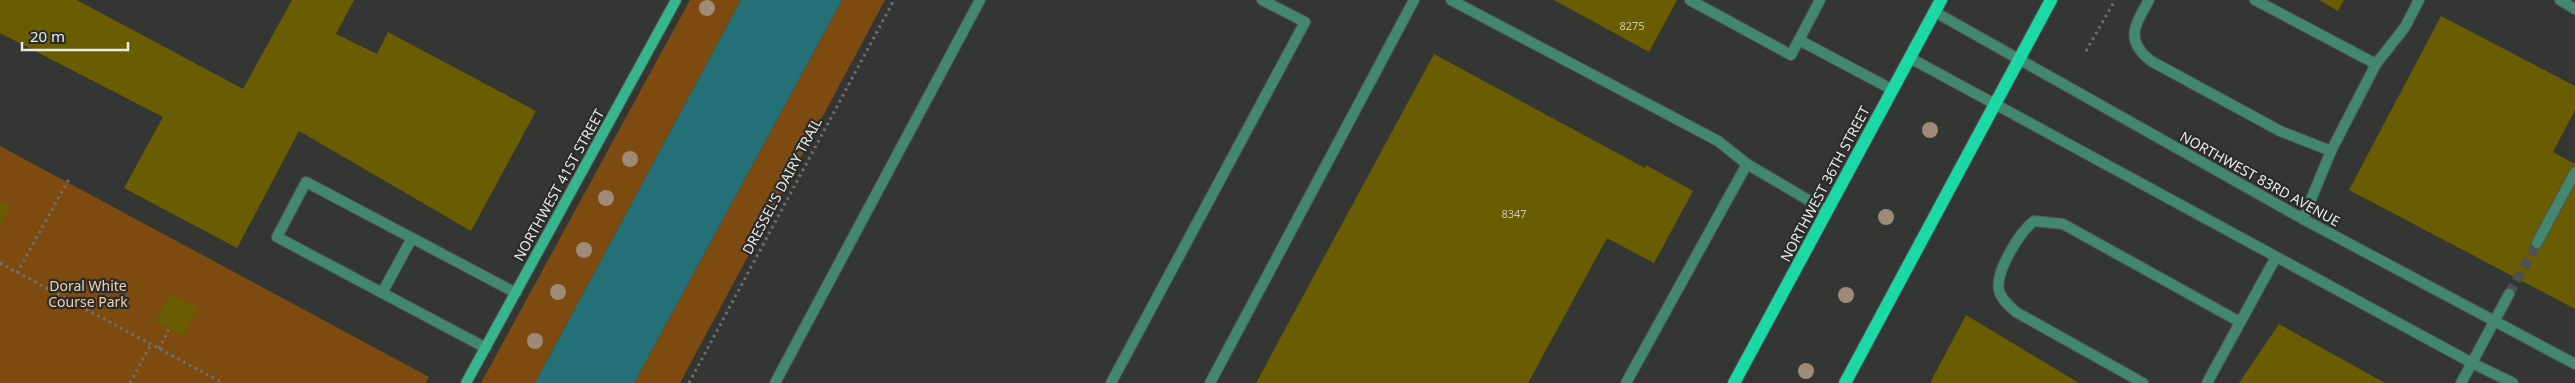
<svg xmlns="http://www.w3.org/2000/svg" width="2575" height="383" font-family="'Noto Sans',sans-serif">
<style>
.green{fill:#7d4b10}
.water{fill:#237177}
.building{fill:#6a5c00}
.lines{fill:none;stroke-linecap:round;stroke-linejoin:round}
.street-tunnel{stroke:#4f514e;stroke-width:10;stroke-dasharray:10 5;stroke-linecap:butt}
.lane-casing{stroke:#515350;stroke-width:12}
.street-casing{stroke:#515350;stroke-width:12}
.secondary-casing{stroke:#515350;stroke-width:12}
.primary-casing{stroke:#515350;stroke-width:14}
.path{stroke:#6f716e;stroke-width:3;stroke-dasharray:2.5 4;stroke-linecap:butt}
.lane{stroke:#41886e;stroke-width:10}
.street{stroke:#41886e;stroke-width:10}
.secondary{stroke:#36b68e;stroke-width:10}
.primary{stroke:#1bd9a6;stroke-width:12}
.tree{fill:#9e8b77}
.labels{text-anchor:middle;stroke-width:4.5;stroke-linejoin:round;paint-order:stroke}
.number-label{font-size:11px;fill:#cac7af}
.street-label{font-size:14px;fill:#eaebe9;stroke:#2a2c29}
.park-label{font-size:14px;fill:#f5d0ae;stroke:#2a2c29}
</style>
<rect width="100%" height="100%" fill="#343633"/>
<!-- green -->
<g class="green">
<polygon points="690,0 741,0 535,383 481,383"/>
<polygon points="842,0 885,0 680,383 634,383"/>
<polygon points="0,146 429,377 426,383 0,383"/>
</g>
<!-- water -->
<polygon class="water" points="741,0 842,0 634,383 535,383"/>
<!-- building -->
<g class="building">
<polygon points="0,0 77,0 243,89 292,0 354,0 336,34 377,54 388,32 536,111 471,231 299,131 237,248 124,188 163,117 0,33"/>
<polygon points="1554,0 1677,0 1649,52"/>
<polygon points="2319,0 2344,0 2338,11"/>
<polygon points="2441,16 2575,86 2575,110 2553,152 2575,164 2575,309 2349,190"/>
<polygon points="1434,54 1645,168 1646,165 1693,191 1654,263 1607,238 1528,383 1256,383"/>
<polygon points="0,201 10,207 0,226"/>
<polygon points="170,293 198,308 183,336 155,321"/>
<polygon points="1966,315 2079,383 1930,383"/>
<polygon points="2279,324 2385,383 2239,383"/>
</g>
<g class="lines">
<!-- street-tunnel -->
<polyline class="street-tunnel" points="2509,294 2537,243"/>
<defs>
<g id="lane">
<polyline points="1451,0 1718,141 1747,164 1827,211"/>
<polyline points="1690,0 1791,55 1820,0"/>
<path d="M2149,0C2135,25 2124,40 2151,61L2280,131L2331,151"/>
<polyline points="2255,0 2376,64 2331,151 2303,219"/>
<polyline points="2560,0 2575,9"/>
<polyline points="1799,40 1893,90"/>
<polyline points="2376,64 2405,27 2419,0"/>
<polyline points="382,293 412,238"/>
<polyline points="486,348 277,237 306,182 516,293"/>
<polyline points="775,383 980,0"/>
<polyline points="1111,383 1305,22 1262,0"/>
<polyline points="1210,383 1414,0"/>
<polyline points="1626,383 1747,164"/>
<path d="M2143,383L2016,312C2009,306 2001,299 1999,290C1995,271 2020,232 2034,221L2063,224L2240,322"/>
<polyline points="2207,383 2276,257"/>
</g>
<g id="street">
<polyline points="1935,12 2303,219 2575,364"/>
<polyline points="1910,58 2472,363 2513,383"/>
<polyline points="2537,243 2575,172"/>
<polyline points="2461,383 2509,294"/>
</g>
<polyline id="secondary" points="466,383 676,0"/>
<g id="primary">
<polyline points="1734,383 1941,0"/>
<polyline points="1845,383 2051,0"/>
</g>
</defs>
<!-- lane casing -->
<use href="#lane" class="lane-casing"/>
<!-- street casing -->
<use href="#street" class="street-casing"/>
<!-- secondary casing -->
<use href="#secondary" class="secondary-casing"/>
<!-- primary casing -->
<use href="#primary" class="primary-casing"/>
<!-- path -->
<g class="path">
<polyline points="2086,51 2115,0"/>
<polyline points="0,263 223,383"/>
<polyline points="17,273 69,179"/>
<polyline points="159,349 169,329"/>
<polyline points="130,383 151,344"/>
<polyline points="689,383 894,0"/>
</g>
<!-- lane -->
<use href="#lane" class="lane"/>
<!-- street -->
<use href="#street" class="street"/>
<!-- secondary -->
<use href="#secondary" class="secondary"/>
<!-- primary -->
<use href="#primary" class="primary"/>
</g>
<!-- trees -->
<g class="tree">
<circle cx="707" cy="8" r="8"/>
<circle cx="1930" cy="130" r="8"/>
<circle cx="630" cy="159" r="8"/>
<circle cx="606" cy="198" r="8"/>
<circle cx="1886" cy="217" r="8"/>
<circle cx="584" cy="250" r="8"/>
<circle cx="558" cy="292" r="8"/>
<circle cx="1846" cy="295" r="8"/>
<circle cx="535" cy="341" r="8"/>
<circle cx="1806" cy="371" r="8"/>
</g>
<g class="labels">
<!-- number labels -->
<g class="number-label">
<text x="1632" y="30">8275</text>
<text x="1514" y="218">8347</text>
</g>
<!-- street labels -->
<g class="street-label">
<text transform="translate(2260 179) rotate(29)" y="5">NORTHWEST 83RD AVENUE</text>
<text transform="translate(1825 184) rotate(-62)" y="5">NORTHWEST 36TH STREET</text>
<text transform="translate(559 185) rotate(-61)" y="5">NORTHWEST 41ST STREET</text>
<text transform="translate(782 186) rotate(-62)" y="5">DRESSEL'S DAIRY TRAIL</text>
</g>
<!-- park labels -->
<g class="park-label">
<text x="88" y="291">Doral White<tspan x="88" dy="16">Course Park</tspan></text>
</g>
</g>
<!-- scale -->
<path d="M22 42v8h106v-8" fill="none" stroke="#eaebe9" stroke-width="2.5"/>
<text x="30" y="42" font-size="15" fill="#eaebe9" stroke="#2a2c29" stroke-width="4" paint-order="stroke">20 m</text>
</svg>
